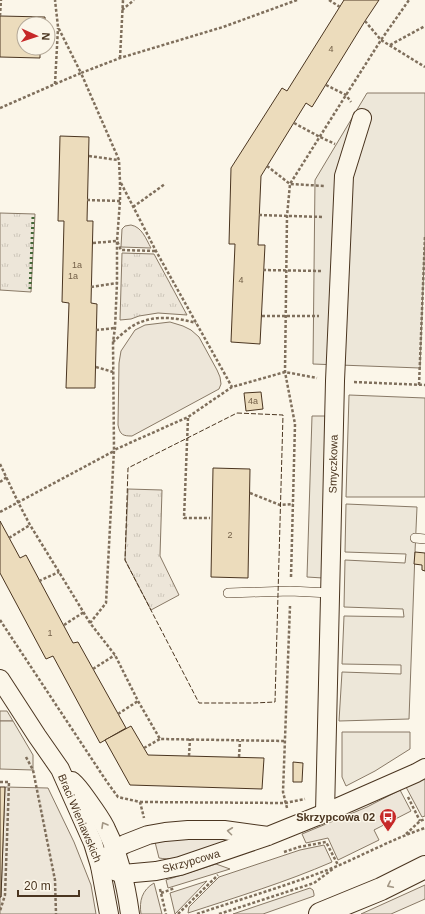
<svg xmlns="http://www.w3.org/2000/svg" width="425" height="914" font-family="Arial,sans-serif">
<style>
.grass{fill:#ede6d9;stroke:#887966}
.park{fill:url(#park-tufts);stroke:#887966}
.parking{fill:#ede7d9;stroke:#887966}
.building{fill:#ecdcbc;stroke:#4a3520}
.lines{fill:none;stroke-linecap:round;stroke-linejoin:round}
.service-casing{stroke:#4a3520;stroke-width:10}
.minor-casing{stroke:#4a3520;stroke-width:20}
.tertiary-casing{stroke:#4a3520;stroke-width:24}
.path{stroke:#7f6f5c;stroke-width:2.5;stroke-dasharray:3 2;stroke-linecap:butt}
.service{stroke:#fbf6e9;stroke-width:9}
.minor{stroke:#fbf6e9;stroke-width:18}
.tertiary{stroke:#fbf6e9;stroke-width:22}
.hedge{stroke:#436837;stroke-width:3;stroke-dasharray:2 3;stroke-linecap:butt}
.fence{stroke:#4a3520;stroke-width:1;stroke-dasharray:5 2;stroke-linecap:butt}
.oneway{stroke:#a29684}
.labels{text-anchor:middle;stroke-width:3;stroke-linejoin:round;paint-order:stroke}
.number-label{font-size:9px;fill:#725f47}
.street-label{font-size:11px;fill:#4a3520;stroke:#fbf6e9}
.poi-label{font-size:11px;font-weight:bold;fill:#4a3520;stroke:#fbf6e9;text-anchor:end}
</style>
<defs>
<pattern id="park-tufts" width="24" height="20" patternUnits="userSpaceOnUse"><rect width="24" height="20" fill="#ede6d9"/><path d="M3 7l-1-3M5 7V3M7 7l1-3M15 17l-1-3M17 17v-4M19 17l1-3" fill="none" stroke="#cdc6ba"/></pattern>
</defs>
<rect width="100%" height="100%" fill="#fbf6e9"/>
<!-- grass -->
<g class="grass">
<path d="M131,225C142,227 146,239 151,248L121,247L122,229L125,226Z"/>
<path d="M170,322L183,326L191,330L199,337L217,370L220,377L221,384L219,389L132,436C123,436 120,435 118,425L119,363L121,351L135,330L145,325Z"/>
<polygon points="0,711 7,711 13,721 0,721"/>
<polygon points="425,777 425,816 422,817 406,787"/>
<polygon points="5,787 48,788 74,842 91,885 96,914 0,914 0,897 1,897"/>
<polygon points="400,790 411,811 374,830 379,840 338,860 328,838 306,843 302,834 367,807"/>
<path d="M154,838L226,839V843C206,849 179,862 159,858Z"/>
<path d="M324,845L332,862C286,882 237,897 188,913L189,907L219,877L300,850Z"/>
<polygon points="216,864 230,869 168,888 166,880"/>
<polygon points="207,881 175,914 170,893"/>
<path d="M154,883L162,914H141C139,901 142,890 154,883Z"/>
<polygon points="425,885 425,899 391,914 361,914"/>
<polygon points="310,888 313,890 314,894 314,896 263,914 233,914"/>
</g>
<!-- park -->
<g class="park">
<polygon points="0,213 35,214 31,292 0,290"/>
<polygon points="122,253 154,254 187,315 158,313 139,316 131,319 120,320"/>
<polygon points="128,489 162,490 160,556 179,595 151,610 125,560"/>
</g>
<!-- parking -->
<g class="parking">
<polygon points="367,93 425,93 425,236 420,368 313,364 315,180"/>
<polygon points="349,395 425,398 425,497 346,497"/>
<polygon points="312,416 325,416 323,578 307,577"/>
<polygon points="346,504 417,507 415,552 409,719 339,721 342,672 401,674 401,665 342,664 344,616 404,617 403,609 344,607 345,560 405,563 406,554 345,552"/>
<polygon points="0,721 13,721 33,755 33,770 0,769"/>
<polygon points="342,732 410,732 410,749 375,771 346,786 342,777"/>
</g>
<!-- building -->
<g class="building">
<polygon points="344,0 379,0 365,21 312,107 306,103 261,176 258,245 265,245 260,344 231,342 235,244 229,244 231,168 282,88 287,91"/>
<polygon points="0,16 45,17 45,24 24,24 24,48 40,48 40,58 0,57"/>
<polygon points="60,136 89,137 87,221 93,221 91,303 97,304 95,388 66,388 69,303 62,302 64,221 58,221"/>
<polygon points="261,392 263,409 246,411 244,393"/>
<polygon points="213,468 250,469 248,578 211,577"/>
<polygon points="0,521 20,558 26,555 73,643 78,642 126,728 100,743 53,656 46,659 0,573"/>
<polygon points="415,552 425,553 425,571 422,570 422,565 414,564"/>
<polygon points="131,726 148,755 264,758 262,789 130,785 105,740"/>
<polygon points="293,762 303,763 302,782 293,782"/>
<polygon points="0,787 5,787 1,897 0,897"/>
</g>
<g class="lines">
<defs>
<g id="service">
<polyline points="415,538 425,539"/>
<polyline points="228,593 290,591 330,593"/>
</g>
<g id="minor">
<polyline points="0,679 37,736 60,769 93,843 100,866 109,914"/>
<path d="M72,781C79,787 84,795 89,802C95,811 103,821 107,831C120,857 126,885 130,914"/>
<polyline points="325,813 335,381 344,176 362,118"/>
<polyline points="268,836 224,830 188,830 165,832 148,835 125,844 115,849 100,866 123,874 156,871 180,866 268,836 325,813 416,773 425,768"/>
</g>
<polyline id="tertiary" points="320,914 381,889 425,867"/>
</defs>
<!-- service casing -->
<use href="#service" class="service-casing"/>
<!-- minor casing -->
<use href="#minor" class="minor-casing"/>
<!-- tertiary casing -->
<use href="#tertiary" class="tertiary-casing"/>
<!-- path -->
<g class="path">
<polyline points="297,0 223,27 120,58 81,73 119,160 120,182 120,201 117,241 117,283 115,328 113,342 114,450 188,417 232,387 285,372 317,378"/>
<polyline points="329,0 340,7"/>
<polyline points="122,10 134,0"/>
<polyline points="0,16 1,0"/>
<polyline points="365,21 381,40 425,67"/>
<polyline points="390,45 425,26"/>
<polyline points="120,58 123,0"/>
<polyline points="55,84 58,28"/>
<polyline points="326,85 346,95 351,102"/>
<polyline points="0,108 55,84 81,73 58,27 55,0"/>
<polyline points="294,123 320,137 335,144"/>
<polyline points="89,156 118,160"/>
<polyline points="267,166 290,184 325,186"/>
<polyline points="121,183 156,251 232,387"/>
<polyline points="87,200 120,201"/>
<polyline points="133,207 165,184"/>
<polyline points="259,215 323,217"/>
<polyline points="93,243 117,241 121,250 155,251"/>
<polyline points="263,270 321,271"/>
<polyline points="91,287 117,283"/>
<polyline points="262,316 319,316"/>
<polyline points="96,330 115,328"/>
<path d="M113,342C121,335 131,325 141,322C159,315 178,318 196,323"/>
<polyline points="96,367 113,372"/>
<polyline points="354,382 425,385"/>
<polyline points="419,385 425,236"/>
<polyline points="188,418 184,518 210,518"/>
<polyline points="0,464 18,502 30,525 59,572 90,623 115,655 138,701 160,739 284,741"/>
<polyline points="0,482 7,477"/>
<polyline points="250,493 280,505 293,504"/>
<polyline points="0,512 114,451"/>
<polyline points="9,538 30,525"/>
<polyline points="291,577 295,424 285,372 287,216 290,184 346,95 381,40 409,0"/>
<polyline points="39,581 59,572"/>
<polyline points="0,620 107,782 118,797 140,802 144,818"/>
<polyline points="90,623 106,603 114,450"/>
<polyline points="64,625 84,612"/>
<polyline points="93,669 115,655"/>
<polyline points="118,714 138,701"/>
<polyline points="144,748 160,739"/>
<polyline points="189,756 190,739"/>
<polyline points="26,757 33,770 55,880 56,914"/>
<polyline points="239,757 240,741"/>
<polyline points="0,782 9,782 5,895 0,911"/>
<polyline points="408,797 420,821"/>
<polyline points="140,802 285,803 305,799"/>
<polyline points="287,808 283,792 290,606"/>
<polyline points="406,834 420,821 425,819"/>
<polyline points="284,852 299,847 326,842 338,865"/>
<polyline points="160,889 166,914"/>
<polyline points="161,893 175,888"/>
<polyline points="178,914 218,875"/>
<path d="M197,914C241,899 286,886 330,869C362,856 392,839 425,828"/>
<polyline points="219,914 314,883 334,868"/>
</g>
<!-- service -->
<use href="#service" class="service"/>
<!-- minor -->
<use href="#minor" class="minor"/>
<!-- tertiary -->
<use href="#tertiary" class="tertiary"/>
<!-- hedge -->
<polyline class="hedge" points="30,289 33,217"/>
<!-- fence -->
<polygon class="fence" points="237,413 283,415 275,702 254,703 199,703 125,560 128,468"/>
</g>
<!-- one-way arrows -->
<defs><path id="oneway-chevron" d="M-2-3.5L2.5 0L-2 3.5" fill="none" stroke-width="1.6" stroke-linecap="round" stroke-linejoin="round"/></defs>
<g class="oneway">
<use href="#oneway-chevron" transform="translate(104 825) rotate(-120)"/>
<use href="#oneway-chevron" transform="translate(230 831) rotate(-173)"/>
<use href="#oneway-chevron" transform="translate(390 885) rotate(154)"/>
</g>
<!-- icons -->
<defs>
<symbol id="bus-pin" viewBox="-11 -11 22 30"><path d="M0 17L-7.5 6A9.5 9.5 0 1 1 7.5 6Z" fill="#c62828" stroke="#fbf6e9"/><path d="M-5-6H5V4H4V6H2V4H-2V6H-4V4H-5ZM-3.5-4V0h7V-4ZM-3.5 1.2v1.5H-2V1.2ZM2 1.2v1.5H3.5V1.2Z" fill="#fff"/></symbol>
</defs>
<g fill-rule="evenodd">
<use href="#bus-pin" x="378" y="807" width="20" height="27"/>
</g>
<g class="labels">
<!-- number labels -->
<g class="number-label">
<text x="331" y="52">4</text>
<text x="77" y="268">1a</text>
<text x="73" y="279">1a</text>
<text x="241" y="283">4</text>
<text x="253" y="404">4a</text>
<text x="230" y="538">2</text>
<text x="50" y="636">1</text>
</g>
<!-- street labels -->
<g class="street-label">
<text transform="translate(333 464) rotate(-89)" y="4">Smyczkowa</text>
<text transform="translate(80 818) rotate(67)" y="4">Braci Wieniawskich</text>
<text transform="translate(191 861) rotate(-16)" y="4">Skrzypcowa</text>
</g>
<!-- poi labels -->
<g class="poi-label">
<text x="375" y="821">Skrzypcowa 02</text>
</g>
</g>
<!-- north arrow -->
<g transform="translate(36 36) rotate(93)"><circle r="19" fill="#fbf6e9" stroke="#b4a999"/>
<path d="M0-3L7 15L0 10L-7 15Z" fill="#c62828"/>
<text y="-6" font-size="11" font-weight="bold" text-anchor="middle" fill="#4a3520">N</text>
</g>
<!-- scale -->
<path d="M18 890v6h61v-6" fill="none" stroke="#4a3520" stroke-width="2"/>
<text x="24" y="890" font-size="12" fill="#4a3520" stroke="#fbf6e9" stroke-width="3" paint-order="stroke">20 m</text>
</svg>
